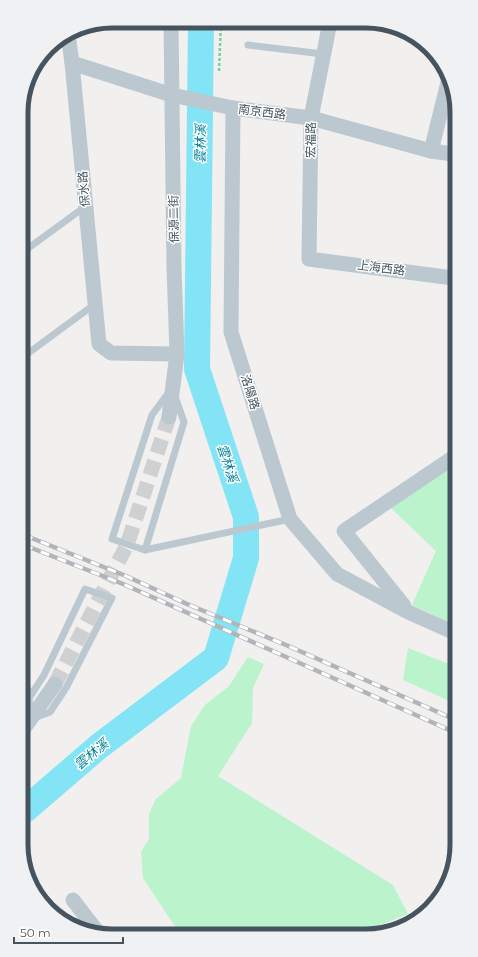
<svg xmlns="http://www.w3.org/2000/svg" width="478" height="957" font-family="Montserrat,'Noto Sans TC',sans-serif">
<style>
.green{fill:#baf3cc}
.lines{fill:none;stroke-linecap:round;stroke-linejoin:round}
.river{stroke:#83e4f5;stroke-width:26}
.street-tunnel{stroke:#cfd0d2;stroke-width:15;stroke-dasharray:15 8;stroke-linecap:butt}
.path{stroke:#6ed59b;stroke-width:2.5;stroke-dasharray:3 2;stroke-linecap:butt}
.lane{stroke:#bcc8d0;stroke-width:7}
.street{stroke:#bcc8d0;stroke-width:15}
.rail-casing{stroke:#b1b5ba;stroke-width:4.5}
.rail{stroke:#fff;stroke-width:3;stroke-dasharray:9;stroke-linecap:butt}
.labels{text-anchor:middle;stroke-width:3;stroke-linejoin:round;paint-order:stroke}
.street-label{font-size:12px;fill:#45545f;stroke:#fff}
.water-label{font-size:13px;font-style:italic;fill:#038196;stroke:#fff}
.rim{fill:none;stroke:#45545f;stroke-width:5}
</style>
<rect width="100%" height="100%" fill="#f2efef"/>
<!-- green -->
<g class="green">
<polygon points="454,465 455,625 412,605 436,551 391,508"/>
<polygon points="408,648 446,663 456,664 456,704 403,680"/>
<polygon points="248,657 264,664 253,688 252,723 218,776 393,885 408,914 363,932 180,934 143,878 141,852 149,839 149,814 156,799 181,778 191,726 205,705 229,686"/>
</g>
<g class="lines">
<!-- river -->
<polyline class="river" points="25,810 98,747 216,658 246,558 246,517 197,369 201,22"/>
<!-- street-tunnel -->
<polyline class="street-tunnel" points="55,684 127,545 169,417"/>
<!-- path -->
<polyline class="path" points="219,71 221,22"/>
<!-- lane -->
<g class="lane">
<polyline points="53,43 69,41"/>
<polyline points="248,45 323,54"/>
<polyline points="23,252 86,206"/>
<polyline points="23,357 95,304"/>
<polygon points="172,388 184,422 145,550 112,539 152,415"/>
<polyline points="145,550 290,519"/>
<polygon points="85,589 112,598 66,688 50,712 31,719 29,698 44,675"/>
<polyline points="25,678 29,698"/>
</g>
<!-- street -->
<g class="street">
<polyline points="330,22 311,118 309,259 453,278"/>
<polyline points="68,34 72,63 99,344 111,353 177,354"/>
<polyline points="72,63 172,95 233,108 311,118 431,151 453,154"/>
<polyline points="233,108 231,332 290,519 337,574 408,612 455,633"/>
<polyline points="431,151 449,78"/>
<polyline points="169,417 177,354 174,267 171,21"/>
<polyline points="404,606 344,531 454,457"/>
<polyline points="25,727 55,684"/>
<polyline points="73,900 100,935"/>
</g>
<defs>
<g id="rail">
<polyline points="24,535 126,576 187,604 286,645 456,720"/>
<polyline points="24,545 123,584 456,733"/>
</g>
</defs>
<!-- rail casing -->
<use href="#rail" class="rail-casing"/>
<!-- rail -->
<use href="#rail" class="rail"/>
</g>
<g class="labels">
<!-- street labels -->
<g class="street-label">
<text transform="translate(262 112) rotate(7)" y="4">南京西路</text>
<text transform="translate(311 140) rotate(-89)" y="4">宏福路</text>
<text transform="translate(84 189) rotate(-95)" y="4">保水路</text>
<text transform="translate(174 219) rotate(-91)" y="4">保源二街</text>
<text transform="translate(381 268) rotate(7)" y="4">上海西路</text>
<text transform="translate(250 392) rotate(73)" y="4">洛陽路</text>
</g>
<!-- water labels -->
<g class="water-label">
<text transform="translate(200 144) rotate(-89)" y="5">雲林溪</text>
<text transform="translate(228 463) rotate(72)" y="5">雲林溪</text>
<text transform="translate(91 754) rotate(-40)" y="5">雲林溪</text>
</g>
</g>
<!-- crop -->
<path d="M0 0H478V957H0ZM112 28H366A84 84 0 0 1 450 112V845A84 84 0 0 1 366 929H112A84 84 0 0 1 28 845V112A84 84 0 0 1 112 28Z" fill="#f0f1f2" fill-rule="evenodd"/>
<path class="rim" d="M112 28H366A84 84 0 0 1 450 112V845A84 84 0 0 1 366 929H112A84 84 0 0 1 28 845V112A84 84 0 0 1 112 28Z"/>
<!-- scale -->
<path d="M14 937v6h109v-6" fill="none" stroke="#45545f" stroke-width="2"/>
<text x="20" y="937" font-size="12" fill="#45545f" stroke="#ffffff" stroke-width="3" paint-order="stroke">50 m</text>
</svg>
